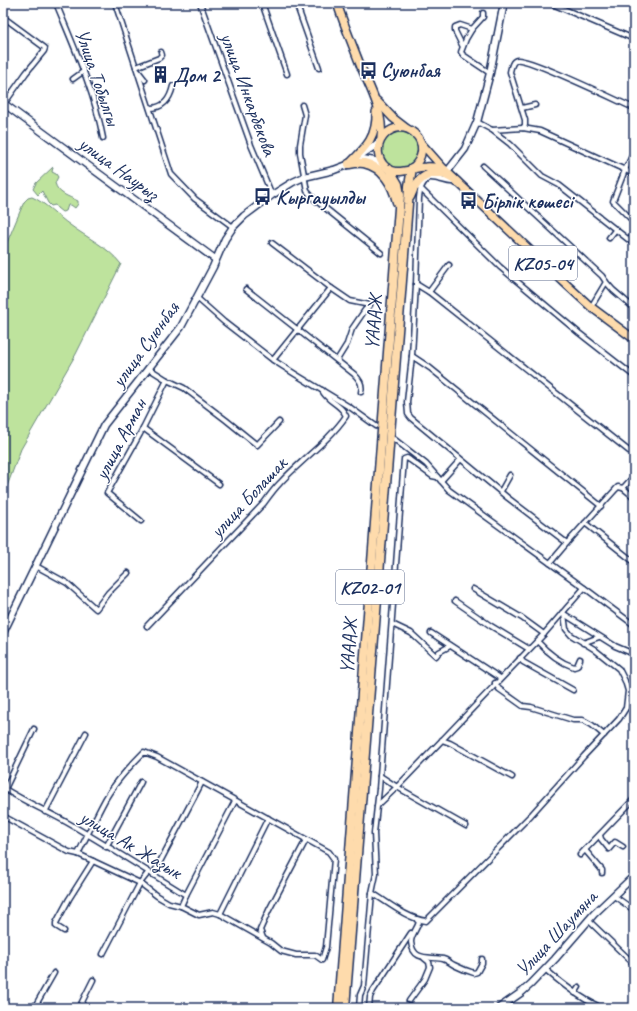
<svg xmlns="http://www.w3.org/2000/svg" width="637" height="1011" font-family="Caveat,sans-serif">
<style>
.green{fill:#bee39d;stroke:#6c897e}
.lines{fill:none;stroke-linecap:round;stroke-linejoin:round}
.street-casing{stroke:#1b2f5e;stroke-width:7}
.secondary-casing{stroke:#1b2f5e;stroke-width:9}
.primary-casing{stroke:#1b2f5e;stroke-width:10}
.highway-casing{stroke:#1b2f5e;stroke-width:11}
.street{stroke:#fff;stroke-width:4}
.secondary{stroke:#fff;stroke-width:6}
.primary{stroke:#fedbac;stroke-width:7}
.highway{stroke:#fedbac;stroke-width:8}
.labels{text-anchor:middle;stroke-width:3;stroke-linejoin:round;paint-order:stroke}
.shield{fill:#fff;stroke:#5f6d8e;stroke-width:1}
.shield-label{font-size:19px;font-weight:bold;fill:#1b2f5e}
.poi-label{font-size:20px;font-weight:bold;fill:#1b2f5e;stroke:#fff;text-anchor:start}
.street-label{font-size:20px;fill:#1b2f5e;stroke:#fff}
</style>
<rect width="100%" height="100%" fill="#fff"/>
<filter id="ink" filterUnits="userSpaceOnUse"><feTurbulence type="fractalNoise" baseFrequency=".025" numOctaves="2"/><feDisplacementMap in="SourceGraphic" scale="8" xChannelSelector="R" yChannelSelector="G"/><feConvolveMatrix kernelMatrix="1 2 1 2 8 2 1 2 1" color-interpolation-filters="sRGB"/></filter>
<g filter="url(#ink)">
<!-- green -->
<g class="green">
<circle cx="400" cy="150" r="18"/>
<path d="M53,167L52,172L56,174L58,177L55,183C58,194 68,196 78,201V204L75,208L71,205H68L66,211L62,212L57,208L55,205L51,206L48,203L42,191L38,195L33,189L36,183Z"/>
<path d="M32,197C46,203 57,216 70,225C87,238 107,246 121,264L76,354L21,449L3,497V252L24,202L28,198Z"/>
</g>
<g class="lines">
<defs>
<g id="street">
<path d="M56,3C74,47 94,90 103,138"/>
<polyline points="115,3 171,174 195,199 233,227"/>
<polyline points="200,3 251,145 272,195"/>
<polyline points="262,3 287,74"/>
<polyline points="296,3 319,68"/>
<polyline points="550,3 634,39"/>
<polyline points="483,13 483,17 472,29 466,39 461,52 463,55 490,73"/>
<polyline points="3,17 45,48 44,51 26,73 4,104"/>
<polyline points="462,45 455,31 455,27 460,25 472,29"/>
<polyline points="136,67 159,58 162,55 161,52"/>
<polyline points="138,71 145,80"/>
<polyline points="73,79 84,71"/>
<polyline points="302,105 305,115 300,145 300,153 307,191 314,199 381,253"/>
<path d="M150,108C164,108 170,99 173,86"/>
<polyline points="522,108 535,105"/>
<polyline points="477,122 492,130 523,128 540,131 634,174"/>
<path d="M523,128L525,125V120L510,72C511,67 512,61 517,60C527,57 618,101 634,108"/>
<polyline points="492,130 510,144 542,176 559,185 634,244"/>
<polyline points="634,152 625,170 613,201 634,222"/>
<polyline points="483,166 602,276 606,282"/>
<path d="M456,182C447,184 439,177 429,178C421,183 420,190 419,198L416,284L412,356L407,402L408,414L411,418L508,498L567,543L550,563"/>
<polyline points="420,188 500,267 579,333 634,376"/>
<polyline points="609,238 616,229"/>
<polyline points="272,243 331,288 350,301 370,305 365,310 352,329 347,344 337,360"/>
<polyline points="416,284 429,292 634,455"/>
<path d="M246,289L354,374C359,379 363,384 361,392"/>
<polyline points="429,292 449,265"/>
<polyline points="197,298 224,322 273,360 295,374 351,408 376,426"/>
<polyline points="591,307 606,282 613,290 634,308"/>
<polyline points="412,356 430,368 601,506"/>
<polyline points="273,360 331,288"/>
<polyline points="148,368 167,380 184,388 226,420 257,445 279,422"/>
<polyline points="143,428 219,484"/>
<polyline points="394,439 426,464 449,490 590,592 634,625"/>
<polyline points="441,481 460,460"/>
<polyline points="623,488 634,497"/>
<polyline points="501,491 510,475"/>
<polyline points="141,521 107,493 140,434 167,380"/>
<polyline points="585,523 634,562"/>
<polyline points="567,543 616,489 618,487 623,488 634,476"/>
<polyline points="36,566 67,583 96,609 108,593 128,573"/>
<polyline points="473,589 522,618 544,634"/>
<polyline points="455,601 491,626 529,649"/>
<polyline points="564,614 615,646 634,654"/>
<polyline points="392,624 411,633 436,656 439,652 450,646"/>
<path d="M147,626L264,503C269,496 274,489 280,483C301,460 328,442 346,416C345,414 344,412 343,411C337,403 326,400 322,390"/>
<polyline points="431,633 500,678"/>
<path d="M537,641C547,652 559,662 574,667L577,666L580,659"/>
<polyline points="583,643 599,637"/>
<polyline points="520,658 523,662 573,690"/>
<polyline points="495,683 499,689 523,706 531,707 573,720 583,720 592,725 604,735"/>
<polyline points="629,694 634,686"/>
<polyline points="442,740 450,743 512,777"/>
<path d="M3,788C24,801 46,811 68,823C108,846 147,871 186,895L181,906L199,915L213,912L220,914L271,943L281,951L296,955H315L322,960L326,947L334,859L329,852L157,757L144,752C130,766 116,781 106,798C96,816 87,836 78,854"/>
<polyline points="5,789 34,729"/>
<polyline points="377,806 397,787 380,776"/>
<polyline points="45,812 86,733"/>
<polyline points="3,816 69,852 78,854 140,883 157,896 169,903 181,906"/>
<polyline points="466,826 397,787 544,634 584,588"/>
<polyline points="600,835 601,839 609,849 615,842 623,847"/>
<polyline points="106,847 141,782"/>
<polyline points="585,850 602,870 602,873"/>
<polyline points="580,855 634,799"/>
<polyline points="153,875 202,782"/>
<path d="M372,893C389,903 406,918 426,921L531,815L584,756L619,719L626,708L628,691L625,681L619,669L594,649L571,635L566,629L564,614L562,613"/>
<polyline points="186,895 235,801"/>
<polyline points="614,896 634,910"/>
<polyline points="220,914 268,818"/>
<path d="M417,920L419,922C417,929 411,935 411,942C413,962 430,956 443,959C447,960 450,963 454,965C460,968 467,971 474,973L477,972L482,963V959"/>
<polyline points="588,920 634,964"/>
<polyline points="64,931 56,926 56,923 69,899 93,861"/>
<polyline points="263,938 260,930 269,910 306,840"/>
<polyline points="103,954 140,883 148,873"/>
<path d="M545,969C561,983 578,997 598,1006C603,1008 608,1006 613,1008"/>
<polyline points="575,993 579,987"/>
<polyline points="409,1001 425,979 430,967 429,962 424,958"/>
<polyline points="34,1008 54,973"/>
<polyline points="79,1008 93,980"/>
<polyline points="359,1008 360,995 364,986 372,893 376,874 374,833 379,789 404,459 407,458 410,460 432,476 437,477"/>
<polyline points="369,1008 370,997 373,991 411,933"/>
</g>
<g id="secondary">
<polyline points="3,103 215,259"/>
<polyline points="358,157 373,147 381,140"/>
<polyline points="447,172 465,149 477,122 490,73 504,3"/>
<polyline points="3,633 104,425 181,327 213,267 225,239 233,227 244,216 272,195 293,182 304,177 334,170 363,159 375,161 385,166"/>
<polyline points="499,1008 522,992 531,984 555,959 594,914 634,876"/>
</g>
<g id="primary">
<path d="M337,3C344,25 353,46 361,67C371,90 384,113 381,138"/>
<polyline points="377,101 393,118 406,128"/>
<polyline points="421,143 444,169 567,285 591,307 634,339"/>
<path d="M349,164C366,147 377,137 376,112"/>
<path d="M412,168C423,159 426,143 414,133C395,116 367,143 383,164C395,179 411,167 426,167C432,166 438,168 444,169"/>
</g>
<g id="highway">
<path d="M349,164C354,163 359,162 364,163C383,167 393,185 397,202"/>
<path d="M410,197C418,174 437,165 457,182"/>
<polyline points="338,1008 400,195 398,184 389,169"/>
<polyline points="345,1008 408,204 409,186 412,168"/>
</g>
</defs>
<!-- street casing -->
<use href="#street" class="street-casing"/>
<!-- secondary casing -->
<use href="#secondary" class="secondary-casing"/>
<!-- primary casing -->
<use href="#primary" class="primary-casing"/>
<!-- highway casing -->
<use href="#highway" class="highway-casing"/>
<!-- street -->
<use href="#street" class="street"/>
<!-- secondary -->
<use href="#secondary" class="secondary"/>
<!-- primary -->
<use href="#primary" class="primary"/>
<!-- highway -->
<use href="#highway" class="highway"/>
</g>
</g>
<!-- icons -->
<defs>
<symbol id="bus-bare" viewBox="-9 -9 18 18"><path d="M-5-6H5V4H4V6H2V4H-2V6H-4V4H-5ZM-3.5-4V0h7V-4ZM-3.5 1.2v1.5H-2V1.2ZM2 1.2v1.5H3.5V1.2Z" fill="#1b2f5e" stroke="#fff" stroke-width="2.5" paint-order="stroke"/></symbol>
<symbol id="building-bare" viewBox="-9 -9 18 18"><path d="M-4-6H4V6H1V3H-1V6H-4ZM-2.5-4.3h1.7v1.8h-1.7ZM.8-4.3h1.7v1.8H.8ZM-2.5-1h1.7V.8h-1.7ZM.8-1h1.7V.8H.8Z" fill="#1b2f5e" stroke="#fff" stroke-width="2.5" paint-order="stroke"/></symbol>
</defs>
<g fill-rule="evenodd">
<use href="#bus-bare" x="356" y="58" width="25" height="25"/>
<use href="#building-bare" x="148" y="62" width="25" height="25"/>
<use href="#bus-bare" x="250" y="184" width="25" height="25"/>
<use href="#bus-bare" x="456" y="188" width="25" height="25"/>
</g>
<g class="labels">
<!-- shield labels -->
<g class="shield">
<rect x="509" y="246" width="68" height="34" rx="3"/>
<rect x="336" y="570" width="68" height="34" rx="3"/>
</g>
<g class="shield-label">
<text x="543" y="270">KZ05-04</text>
<text x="370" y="594">KZ02-01</text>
</g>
<!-- poi labels -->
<g class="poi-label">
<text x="381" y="77">Суюнбая</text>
<text x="173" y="82">Дом 2</text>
<text x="276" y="204">Кыргауылды</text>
<text x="482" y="208">Бірлік көшесі</text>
</g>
<!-- street labels -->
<g class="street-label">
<text transform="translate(98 77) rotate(71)" y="7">Улица Тобылгы</text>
<text transform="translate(249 94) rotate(70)" y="7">улица Инкарбекова</text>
<text transform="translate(119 168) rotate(36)" y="7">улица Наурыз</text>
<text transform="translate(373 322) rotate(-86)" y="7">ҮАААЖ</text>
<text transform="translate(145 344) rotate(-54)" y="7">улица Суюнбая</text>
<text transform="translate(120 439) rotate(-62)" y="7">улица Арман</text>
<text transform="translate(248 497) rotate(-47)" y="7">улица Болашак</text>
<text transform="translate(348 646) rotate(-86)" y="7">ҮАААЖ</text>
<text transform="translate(131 844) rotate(31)" y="7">улица Ак Жазык</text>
<text transform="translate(556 933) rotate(-47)" y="7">Улица Шаумяна</text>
</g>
</g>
<!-- margin -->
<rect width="637" height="1011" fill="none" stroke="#fff" stroke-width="16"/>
<rect x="8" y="8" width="621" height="995" fill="none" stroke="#1b2f5e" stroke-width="1.5" filter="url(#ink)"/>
</svg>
